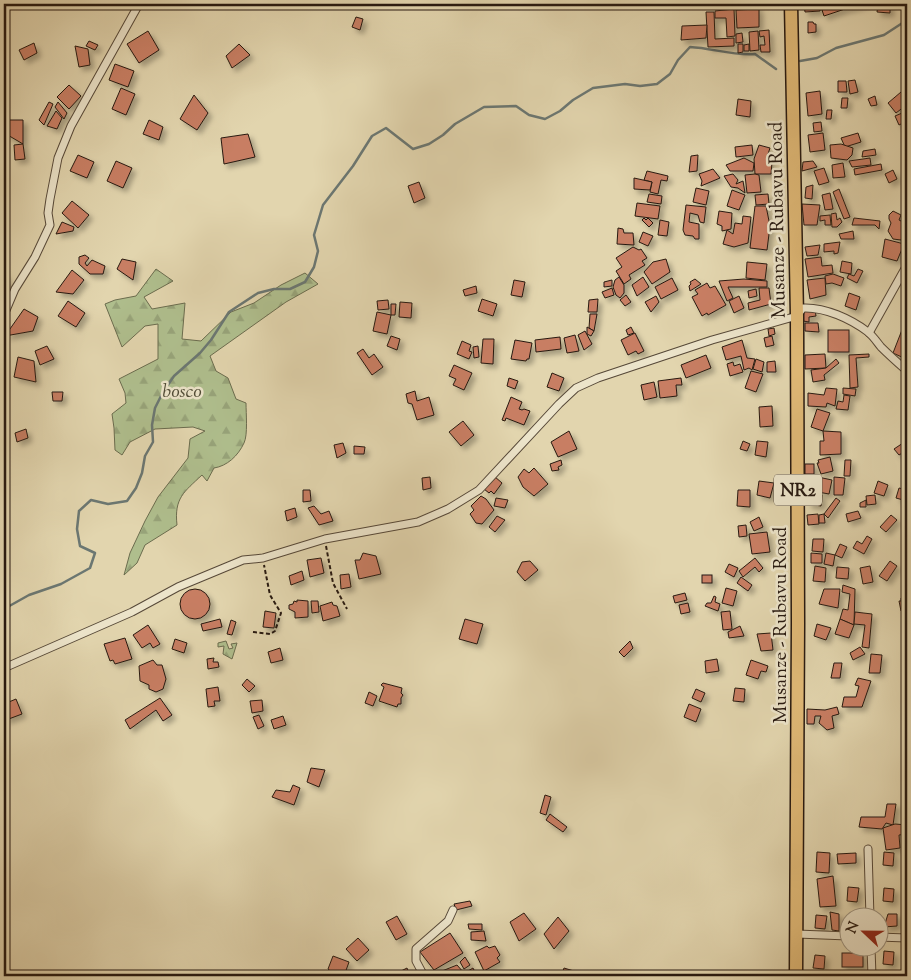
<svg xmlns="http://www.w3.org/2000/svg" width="911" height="980" font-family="'Sorts Mill Goudy',serif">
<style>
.forest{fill:url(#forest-firs);stroke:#6b6c4e}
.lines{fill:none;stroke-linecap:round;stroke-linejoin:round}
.stream{stroke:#6b7772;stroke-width:2.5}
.building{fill:#c87e64;stroke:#271910;filter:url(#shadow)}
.street-casing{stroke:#564838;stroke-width:9}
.highway-casing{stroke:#271910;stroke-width:15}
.path{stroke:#271910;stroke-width:2;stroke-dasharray:4 2.5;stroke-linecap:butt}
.street{stroke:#ece4ca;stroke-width:7}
.highway{stroke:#e1ba77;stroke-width:12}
.labels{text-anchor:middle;stroke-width:5;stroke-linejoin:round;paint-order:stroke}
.shield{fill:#ece4ca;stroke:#625648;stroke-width:1}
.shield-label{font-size:18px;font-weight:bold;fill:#271910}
.street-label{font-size:19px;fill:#271910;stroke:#ece4ca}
.park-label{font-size:19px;font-style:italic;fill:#504b36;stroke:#ece4ca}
</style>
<defs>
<pattern id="forest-firs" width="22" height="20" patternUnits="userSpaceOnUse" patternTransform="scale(1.25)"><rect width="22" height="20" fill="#afbe8d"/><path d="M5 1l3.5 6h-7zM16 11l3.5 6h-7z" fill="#97a379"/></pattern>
<filter id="shadow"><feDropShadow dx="4" dy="4" stdDeviation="2.5" flood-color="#0004"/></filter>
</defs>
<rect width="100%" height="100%" fill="#e2d5ae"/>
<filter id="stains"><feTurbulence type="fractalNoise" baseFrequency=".004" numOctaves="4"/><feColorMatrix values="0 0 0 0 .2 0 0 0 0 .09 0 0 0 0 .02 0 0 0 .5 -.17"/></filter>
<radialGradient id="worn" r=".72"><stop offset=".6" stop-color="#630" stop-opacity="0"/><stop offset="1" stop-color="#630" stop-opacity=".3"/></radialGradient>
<!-- forest -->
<g class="forest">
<path d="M156,269L173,281L144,297L152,309L185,303L182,339L201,341L231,312L254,303L281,285L305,273L318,284L286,302L210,356L216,371L228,378L236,399L246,403C246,413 248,435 244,443C238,456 227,466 214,468L207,481L202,475C184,492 174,498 177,525L145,545L137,563L124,575L130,553L145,521L158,497L188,458L190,439L205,431L193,427L155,429L130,442L122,455L115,450L114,428L112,414L126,403L125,393L119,379L158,359V324L145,326L122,347L105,304L115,300L136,296Z"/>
<polygon points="226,641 229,649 233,648 231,644 237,643 232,659 223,654 224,646 218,647 218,643"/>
</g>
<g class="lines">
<!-- stream -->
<g class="stream">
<polyline points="800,61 817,58 836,48 884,35 907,20"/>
<path d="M4,609L29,595L61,584L90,568L95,553L80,546L77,529L79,511L91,500L108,504L127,501L136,488L142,473L145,456L153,442L152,425L155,408L163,392L174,376L200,353L211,340L229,312L258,293L274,289H290L305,282L314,267L318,251L314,235L323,205L353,166L372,136L386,128L413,149L429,144L443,135L455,124L484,107L516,106L529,115L545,119L560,111L573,100L593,88L625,84L640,86L657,84L670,74L678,60L690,47C712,48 733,56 755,54L776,69"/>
</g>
</g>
<!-- building -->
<g class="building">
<rect x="728" y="4" width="8" height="3"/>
<polygon points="742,4 757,4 757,7 742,8"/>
<polygon points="804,4 820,4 820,11 805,12"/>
<polygon points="840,4 844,4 845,9 824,16 822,10"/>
<polygon points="845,4 867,4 846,9"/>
<polygon points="878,4 890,4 890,13 877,12"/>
<polygon points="734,9 735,36 727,37 726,18 715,18 715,11"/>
<polygon points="759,9 759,27 737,28 736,10"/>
<polygon points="706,12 714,12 715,39 734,38 734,46 708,47"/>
<polygon points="356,17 363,19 360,30 352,27"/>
<polygon points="808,22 813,22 814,24 816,24 816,32 808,33"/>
<polygon points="707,25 706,38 681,40 682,26"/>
<polygon points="769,30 770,52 761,52 760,45 765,45 764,36 760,37 759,31"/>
<polygon points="148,31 159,50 139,63 127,44"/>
<polygon points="758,31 759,50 750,51 749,32"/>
<polygon points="742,33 743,42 736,43 736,34"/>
<polygon points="89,41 98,45 95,50 86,46"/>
<polygon points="34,43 37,53 24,60 19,50"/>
<polygon points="239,44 250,55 232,68 226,56"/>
<polygon points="738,44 743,44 743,52 738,53"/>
<polygon points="749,44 749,51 744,51 744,45"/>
<polygon points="75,46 88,49 90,65 79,67"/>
<polygon points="115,64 134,71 128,87 109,80"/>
<polygon points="855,80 858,92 850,94 848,81"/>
<polygon points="838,81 846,81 847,92 838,92"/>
<polygon points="69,85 81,96 69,109 57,97"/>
<polygon points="121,88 135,94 126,115 112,109"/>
<polygon points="820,91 822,114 808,116 806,93"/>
<polygon points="901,92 907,101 903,104 905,106 896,113 888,103"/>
<polygon points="194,95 208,113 197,130 180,119"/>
<polygon points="875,96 877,105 871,106 868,99"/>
<polygon points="842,98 848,98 847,108 841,108"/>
<polygon points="738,99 751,101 750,117 736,115"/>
<polygon points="49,102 53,104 44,125 39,120"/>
<polygon points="58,102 67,113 64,119 55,107"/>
<polygon points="827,110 832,110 831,119 826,119"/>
<polygon points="56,111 62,118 57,129 47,126"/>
<polygon points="907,111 907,121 899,125 895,116"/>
<polygon points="4,120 23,120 23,144 6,134"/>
<polygon points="149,120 163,127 159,140 143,134"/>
<polygon points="821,122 822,131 814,132 813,123"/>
<polygon points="823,133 825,150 810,152 808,135"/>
<polygon points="858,133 861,142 845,147 841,138"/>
<polygon points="248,134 255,157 224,164 221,138"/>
<polygon points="23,144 25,159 15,160 14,145"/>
<polygon points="841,144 853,148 852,155 847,160 831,158 830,145"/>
<polygon points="752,145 753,155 736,157 735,147"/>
<polygon points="759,145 770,148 768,154 770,155 769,162 772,162 771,174 755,174 754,159"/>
<polygon points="875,149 876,155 862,157 863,151"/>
<polygon points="78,155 94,162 87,178 70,171"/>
<polygon points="698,155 697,171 689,172 691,156"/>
<polygon points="744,158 754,163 753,171 730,171 726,165"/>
<polygon points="870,158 871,165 852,167 849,161"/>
<polygon points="116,161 132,168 123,188 107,181"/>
<polygon points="813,161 817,167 802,171 803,162"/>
<polygon points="843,163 845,177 833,178 832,165"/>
<polygon points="881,164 882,170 855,175 854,169"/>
<polygon points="824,168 829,182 819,185 814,171"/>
<polygon points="713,169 720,178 701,186 702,181 699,174"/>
<polygon points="893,170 897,179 889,183 885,174"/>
<polygon points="647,171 668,176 667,181 661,180 658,194 650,192 652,182 644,180"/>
<polygon points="733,174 738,180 736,184 743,181 745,193 738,188 731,187 724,176"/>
<polygon points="755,174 759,175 761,192 747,193 745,175"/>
<polygon points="634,178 652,182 650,190 634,189"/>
<polygon points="419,182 425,198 414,203 408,186"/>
<polygon points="813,185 812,199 805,198 806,187"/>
<polygon points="696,188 709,191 706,205 693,202"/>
<polygon points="839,189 850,217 844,219 833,192"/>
<polygon points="732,190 745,195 739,210 727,206"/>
<polygon points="830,193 833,209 825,210 822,195"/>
<polygon points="649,194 662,196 661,204 647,202"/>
<polygon points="768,194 769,204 756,205 755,195"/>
<polygon points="72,201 89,215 78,228 62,213"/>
<polygon points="637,203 660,206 658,219 635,216"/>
<polygon points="802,204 820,205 817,225 804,225"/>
<polygon points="686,205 706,207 704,223 700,222 698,215 690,213 689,222 699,224 699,239 695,239 693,236 685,235 683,230"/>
<polygon points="755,206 766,206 770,226 767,250 750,248"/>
<polygon points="719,211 732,213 731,229 722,231 722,226 717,224"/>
<polygon points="893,211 901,215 899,220 907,224 907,230 901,240 893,239 888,231 891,223 889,219 889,215"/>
<polygon points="836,213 837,220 840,218 842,222 837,227 832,227 831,214"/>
<polygon points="830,215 831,225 825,225 825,220 820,221 820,216"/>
<polygon points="743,216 751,217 748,243 734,247 723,244 727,230 733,234 735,223 742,224"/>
<polygon points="644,218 646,220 648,218 653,223 649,227 642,220"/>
<polygon points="854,218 880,221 879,229 875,225 852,225"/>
<polygon points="660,220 669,222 667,236 658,235"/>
<polygon points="62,222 74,227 73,231 56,234"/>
<polygon points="618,228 623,229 624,233 633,233 634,245 617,244"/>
<polygon points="853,231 854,239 841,239 839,234"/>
<polygon points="643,232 653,236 648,246 639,242"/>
<polygon points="885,239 904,244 897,261 882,257"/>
<polygon points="840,242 838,253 834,254 834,251 824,252 824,244"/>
<polygon points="820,245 818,255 807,256 805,247"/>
<polygon points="633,247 639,250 641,249 647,258 642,261 645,265 629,275 631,279 624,284 616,271 622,267 616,258"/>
<polygon points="85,255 89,258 85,263 87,266 92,260 105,266 103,274 90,274 79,264 79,257"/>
<polygon points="821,257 822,266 832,265 833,273 808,277 805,259"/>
<polygon points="122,259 136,262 133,280 117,269"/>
<polygon points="666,259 670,272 652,284 644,272 653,262"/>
<polygon points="842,261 852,263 851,274 840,272"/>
<polygon points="747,262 767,264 765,280 746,278"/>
<polygon points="858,269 863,271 857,283 847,278 849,274 854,276"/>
<polygon points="72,270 84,280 73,294 56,292"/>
<polygon points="4,271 9,287 4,289"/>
<polygon points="833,274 844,278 841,286 832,283 826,284 825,276"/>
<polygon points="619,277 624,285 624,293 620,298 616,295 613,287 615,280"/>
<polygon points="643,277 649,287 637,296 632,285"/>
<polygon points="672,278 678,290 661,299 655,287"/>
<polygon points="825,278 826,295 810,299 807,280"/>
<polygon points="695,279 701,284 690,291 689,286 691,284 690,282"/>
<polygon points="744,279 767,281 767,287 728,287 733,298 727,301 719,281"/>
<polygon points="514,280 525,282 522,297 511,295"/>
<polygon points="612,280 612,286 604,287 604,282"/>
<polygon points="707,283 710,288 715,286 726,305 708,315 707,313 702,316 692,297 698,294 695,290"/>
<polygon points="476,286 477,293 465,296 463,290"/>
<polygon points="612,288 614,295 605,298 602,292"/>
<polygon points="759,288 769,288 771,304 749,310 748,303 760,300"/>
<polygon points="756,289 757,296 749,298 748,291"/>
<polygon points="849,293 860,297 856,310 845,306"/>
<polygon points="626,295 631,302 625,306 620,300"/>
<polygon points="656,296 659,302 651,312 645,302"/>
<polygon points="739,296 744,308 734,313 729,301"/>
<polygon points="482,299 497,304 493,316 478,311"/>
<polygon points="598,299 597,312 588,312 589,300"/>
<polygon points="388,300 389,309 378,310 377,301"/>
<polygon points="68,301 85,313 76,327 58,316"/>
<polygon points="400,302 412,303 411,318 399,317"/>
<polygon points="391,304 396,304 395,315 391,315"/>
<polygon points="24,309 38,317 33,331 5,336"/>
<polygon points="804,310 815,310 816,316 809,317 809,322 803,321"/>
<polygon points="377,312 391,315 387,334 373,331"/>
<polygon points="590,314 597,314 594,331 589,328"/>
<polygon points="907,317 907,355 906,359 893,353"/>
<polygon points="805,323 818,323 819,332 805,331"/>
<polygon points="587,327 594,331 591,336 587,334"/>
<polygon points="631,327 634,333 628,335 626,330"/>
<polygon points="774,328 775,334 769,336 768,329"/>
<rect x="828" y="330" width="21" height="22"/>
<polygon points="585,331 592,344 584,350 578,335"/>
<polygon points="635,333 644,351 638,354 636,351 628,355 621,340"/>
<polygon points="575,335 579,351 567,353 564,338"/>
<polygon points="391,336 400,339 397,350 387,346"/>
<polygon points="772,336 774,345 766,347 764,338"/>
<polygon points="560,337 561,349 536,352 535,340"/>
<polygon points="483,339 494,339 493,364 481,363"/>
<polygon points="515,340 532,343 529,359 527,359 526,361 511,359"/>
<polygon points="742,340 747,358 755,359 752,370 749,368 744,370 741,356 726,360 722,347"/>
<polygon points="462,341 471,345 469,351 472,352 469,359 457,354"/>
<polygon points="47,346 54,359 40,365 35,351"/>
<polygon points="478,346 479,357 474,358 473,347"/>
<polygon points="363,349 369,358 374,354 383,367 372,375 357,353"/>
<polygon points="825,354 826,368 805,369 805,355"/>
<polygon points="869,354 869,357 856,358 858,387 850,388 849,355"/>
<polygon points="706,355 711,368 686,378 681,365"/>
<polygon points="18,357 34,361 36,382 14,377"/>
<polygon points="756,359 764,362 762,372 753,369"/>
<polygon points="836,359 839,363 824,375 825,380 813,382 811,370 826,368"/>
<polygon points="775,361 776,372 767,372 767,362"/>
<polygon points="733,362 734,366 740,364 743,372 730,376 727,364"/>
<polygon points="454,365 472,373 464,390 453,385 456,379 449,376"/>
<polygon points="751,371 763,374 756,392 745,388"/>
<polygon points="552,373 564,378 559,391 547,387"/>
<polygon points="509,378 518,381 515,389 507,386"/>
<polygon points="681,378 682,385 676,385 677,396 660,398 658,381"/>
<polygon points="654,382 657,397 644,400 641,385"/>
<polygon points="826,388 837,389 835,406 827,403 826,407 808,406 808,393 824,395"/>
<polygon points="843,388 856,389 855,396 843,394"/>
<polygon points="415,391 417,401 429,397 434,415 417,420 412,404 408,403 406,394"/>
<polygon points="52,392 63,392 62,401 53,401"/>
<polygon points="844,395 850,396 848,410 836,409 838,401 843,402"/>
<polygon points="511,397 522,402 519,409 522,410 524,409 530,411 524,425 506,418 505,421 502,420"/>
<polygon points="772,406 773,426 760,427 759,407"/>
<polygon points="817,409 830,413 823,431 811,427"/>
<polygon points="463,421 474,435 461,446 449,432"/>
<polygon points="26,429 28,438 17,442 15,433"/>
<polygon points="569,431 577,449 558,457 551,442"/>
<polygon points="823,431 841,432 841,454 820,455 820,441 824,441"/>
<polygon points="743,441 750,444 747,451 740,449"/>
<polygon points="757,441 768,442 766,457 755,455"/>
<polygon points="343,443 346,453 337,458 334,445"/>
<polygon points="903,443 907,450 899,455 894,449"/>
<polygon points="354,446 365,447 364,454 354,454"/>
<polygon points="830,457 833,471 821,474 817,463 819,463 818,460"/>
<polygon points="561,460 562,465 558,467 559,470 552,471 550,464"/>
<polygon points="845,460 851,460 850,476 844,476"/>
<rect x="805" y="464" width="9" height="10"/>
<polygon points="534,468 548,484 534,496 523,487 518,477 524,469 529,473"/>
<polygon points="804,475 810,475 811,484 804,484"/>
<polygon points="494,476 502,483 494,494 491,491 489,493 484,489"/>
<polygon points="430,477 431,488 423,490 422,478"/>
<polygon points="818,477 832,480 829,494 818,492 819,486 816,485"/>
<polygon points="834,477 845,478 843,495 834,495"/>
<polygon points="759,481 774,483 770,498 757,495"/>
<polygon points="878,481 888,485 884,496 874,493"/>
<polygon points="899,488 907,490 907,501 896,498"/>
<polygon points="303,490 310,490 311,501 303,502"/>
<polygon points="738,490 750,490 750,507 737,506"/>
<polygon points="809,493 822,495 821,506 808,504"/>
<polygon points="875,495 876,504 867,505 866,496"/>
<polygon points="481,496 486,499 494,510 482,524 476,523 470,514 474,510 471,506"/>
<polygon points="496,498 508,500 505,508 494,506"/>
<polygon points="836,498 840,501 828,518 824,514"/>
<polygon points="866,500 866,507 860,507 860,503"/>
<polygon points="314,506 321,514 329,511 333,521 319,525 308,508"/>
<polygon points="295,508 297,517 287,521 285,511"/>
<polygon points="858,511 861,518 848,522 846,514"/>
<polygon points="818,514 819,524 808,525 807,515"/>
<polygon points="824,514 825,523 819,523 819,515"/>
<polygon points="891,515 897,520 886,532 880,527"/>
<polygon points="497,516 505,520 495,532 489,527"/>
<polygon points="759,517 763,527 754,531 750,522"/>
<polygon points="746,525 747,536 739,537 738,526"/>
<polygon points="767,532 770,552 752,554 749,534"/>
<polygon points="867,536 872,539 864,554 853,548 857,541 862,544"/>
<polygon points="813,539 824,539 823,552 812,551"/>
<polygon points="840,544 847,547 842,558 835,555"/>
<polygon points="363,553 376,556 381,574 359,579 355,560 360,560"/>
<polygon points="811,553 822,554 822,563 811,563"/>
<polygon points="826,553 835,555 833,566 824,564"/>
<polygon points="321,558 324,573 310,577 307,560"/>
<polygon points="755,558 763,568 759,572 755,567 743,577 739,571"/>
<polygon points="530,561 538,570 525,581 517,572 522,562"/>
<polygon points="890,561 897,566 887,581 879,576"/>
<polygon points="907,562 907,579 903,579 904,569 906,569"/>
<polygon points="729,564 738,568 734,577 725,572"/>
<polygon points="815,566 826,568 825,582 813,581"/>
<polygon points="870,566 873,582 863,584 860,568"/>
<polygon points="837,567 849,568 848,579 836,578"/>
<polygon points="302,571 304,580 291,585 289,576"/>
<polygon points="349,574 351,587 341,589 340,575"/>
<rect x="702" y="575" width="10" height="8"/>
<polygon points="741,577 752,585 748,591 737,583"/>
<polygon points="843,585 855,589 854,625 840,619 843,609 848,610 850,594 842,592"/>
<polygon points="726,588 737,591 733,606 722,603"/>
<polygon points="824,589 840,589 838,608 819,604"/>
<circle cx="195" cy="604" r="15"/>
<polygon points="685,593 687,600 675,603 673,596"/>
<polygon points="714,596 716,597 715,602 720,604 718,611 705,606 707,603 711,603"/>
<polygon points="901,598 907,598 907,613 901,611 899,601 901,601"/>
<polygon points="297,600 308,601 308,617 295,618 295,612 289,609 289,605 293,604 294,601 297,602"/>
<polygon points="311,601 318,601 319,612 312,613"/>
<polygon points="332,602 333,605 337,606 340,616 323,621 320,606"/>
<polygon points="688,603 690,612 681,614 679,605"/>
<polygon points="265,611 276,613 274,628 263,627"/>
<polygon points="730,611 732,629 723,630 721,612"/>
<polygon points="855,612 872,614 869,648 862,647 865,625 854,624"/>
<polygon points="220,619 222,627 203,631 201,624"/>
<polygon points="465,619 483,624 477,644 459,639"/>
<polygon points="840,619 854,625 849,638 835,634"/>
<polygon points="231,620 236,622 232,635 227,634"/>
<polygon points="817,624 831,628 826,640 814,636"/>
<polygon points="148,625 160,644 153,648 150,643 142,648 133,635"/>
<polygon points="740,626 744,636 729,638 728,632"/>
<polygon points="771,633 773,650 761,651 757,634"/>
<polygon points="125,638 132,659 115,664 113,660 110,661 104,644"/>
<polygon points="175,639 187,643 184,653 172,649"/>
<polygon points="630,641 633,648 624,657 619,652"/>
<polygon points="860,647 865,654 853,660 850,653"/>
<polygon points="280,648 283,660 271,663 268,652"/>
<polygon points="871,654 882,655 880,673 869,673"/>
<polygon points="214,658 213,662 218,662 219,667 208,669 207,659"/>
<polygon points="717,659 719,671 706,673 705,661"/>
<polygon points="153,660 157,665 162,665 166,679 163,689 156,692 149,689 149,685 140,681 139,666"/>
<polygon points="751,660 768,666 766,672 761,671 758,679 746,675"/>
<polygon points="834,663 842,663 840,678 831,678"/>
<polygon points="858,678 871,681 862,707 842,707 844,697 856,697 859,686 855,685"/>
<polygon points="247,679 255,686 249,692 242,685"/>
<polygon points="383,683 402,688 401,693 403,695 401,698 401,704 398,704 397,707 379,701 384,687 381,685"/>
<polygon points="218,687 220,701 214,701 215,706 208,707 206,689"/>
<polygon points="735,688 745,689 744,702 733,701"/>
<polygon points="696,689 705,693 701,702 692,698"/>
<polygon points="369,692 377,696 373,706 365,703"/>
<polygon points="160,698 172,715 163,721 156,710 130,729 125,720"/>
<polygon points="16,699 22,714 6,720 4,712 4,704"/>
<polygon points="262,700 263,711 252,713 250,701"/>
<polygon points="689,704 701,709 696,722 684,717"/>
<polygon points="837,707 839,714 832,716 834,728 827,730 819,723 821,716 815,716 814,724 807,724 807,709 825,710"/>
<polygon points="259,715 264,726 258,729 253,717"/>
<polygon points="283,716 286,725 274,729 271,720"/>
<polygon points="311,768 325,770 319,787 307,782"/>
<polygon points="293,785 300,788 294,805 272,797 276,790 290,792"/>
<polygon points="545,795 551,797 546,815 540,813"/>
<polygon points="887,804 896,804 893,825 886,823 882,829 859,827 861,817 885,817"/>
<polygon points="550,814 567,827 563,832 546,820"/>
<polygon points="895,824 907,825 907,834 899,835 900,848 886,850 883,828"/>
<polygon points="817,852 830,853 829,873 816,872"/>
<polygon points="884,852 894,853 893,866 883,865"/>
<polygon points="856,853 856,863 838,864 837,854"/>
<polygon points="833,876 836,906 820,907 817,879"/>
<polygon points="848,887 859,888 857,902 847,901"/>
<polygon points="884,888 894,889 893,902 883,901"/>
<polygon points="470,901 472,906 456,910 454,904"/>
<polygon points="830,912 839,914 839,931 832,930"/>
<polygon points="524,913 536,929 519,941 510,922"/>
<polygon points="888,914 897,914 897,926 884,927"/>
<polygon points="816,915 827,916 825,929 815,928"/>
<polygon points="848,915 858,916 858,918 848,918 848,928 847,928"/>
<polygon points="397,916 407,934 396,940 386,922"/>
<polygon points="558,917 569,931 554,949 544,934"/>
<polygon points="468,924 482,924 482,930 469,929"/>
<polygon points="484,931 486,941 471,940 471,932"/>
<polygon points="450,933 463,953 434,970 420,952"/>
<polygon points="358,938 369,950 357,961 346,949"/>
<polygon points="487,946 489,948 495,946 500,955 497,958 500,962 484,971 475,952"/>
<polygon points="884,951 894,952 893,965 883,964"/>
<rect x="842" y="953" width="21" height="14"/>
<polygon points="815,955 825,956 824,969 813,968"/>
<polygon points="333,956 349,962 344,976 334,974 328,969"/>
<polygon points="465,957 470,965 464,969 460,962"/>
<polygon points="457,965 464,973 465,976 442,976 442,971"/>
<polygon points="407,968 410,975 414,972 416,976 396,976 401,971"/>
<polygon points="473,968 477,976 471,976 468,971"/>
<polygon points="564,968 577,972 575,976 561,976"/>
</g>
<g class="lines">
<defs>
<g id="street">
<polyline points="4,315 15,289 35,257 50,225 48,213 50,199 58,158 71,126 139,4"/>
<polyline points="869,333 907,265"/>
<path d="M4,668L132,612L178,587L243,560L263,558L325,539L418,522L448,509L479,490L559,404L576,388L598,378L712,340L797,316L803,308C825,307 851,319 868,332C873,336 877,342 881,347C889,355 898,363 907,371"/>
<polyline points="868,849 870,918"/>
<polyline points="797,934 848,936"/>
<polyline points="878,937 907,938"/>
<polyline points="871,948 872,976"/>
<polyline points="424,976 416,961 416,949 448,921 453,910"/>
</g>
<polyline id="highway" points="791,4 797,316 798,623 796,976"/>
</defs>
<!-- street casing -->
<use href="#street" class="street-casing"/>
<!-- highway casing -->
<use href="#highway" class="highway-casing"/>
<!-- path -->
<g class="path">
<polyline points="326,546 333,583 347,609"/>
<polyline points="253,632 270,634 275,631 281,613 270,595 264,565"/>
</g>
<!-- street -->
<use href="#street" class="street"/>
<!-- highway -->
<use href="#highway" class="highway"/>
</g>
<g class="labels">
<!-- shield labels -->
<rect class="shield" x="774" y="474.5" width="48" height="31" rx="4"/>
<g class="shield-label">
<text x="798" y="496">NR2</text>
</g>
<!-- street labels -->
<g class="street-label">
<text transform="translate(776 220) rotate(-91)" y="7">Musanze - Rubavu Road</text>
<text transform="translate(779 625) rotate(-90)" y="7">Musanze - Rubavu Road</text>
</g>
<!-- park labels -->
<g class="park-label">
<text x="182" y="397">bosco</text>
</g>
</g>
<!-- margin -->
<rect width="911" height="980" fill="none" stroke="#e2d5ae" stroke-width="20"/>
<rect x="5" y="5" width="901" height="970" fill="none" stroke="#271910" stroke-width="2.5"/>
<rect x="10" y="10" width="891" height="960" fill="none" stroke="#271910"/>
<!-- north arrow -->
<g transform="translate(864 932) rotate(292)"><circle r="24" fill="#ece4ca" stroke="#9d9380"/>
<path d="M0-4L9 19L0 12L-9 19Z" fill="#8f2418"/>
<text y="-8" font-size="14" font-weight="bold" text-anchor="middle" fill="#271910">N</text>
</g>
<rect width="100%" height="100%" filter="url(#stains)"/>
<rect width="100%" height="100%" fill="url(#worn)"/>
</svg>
